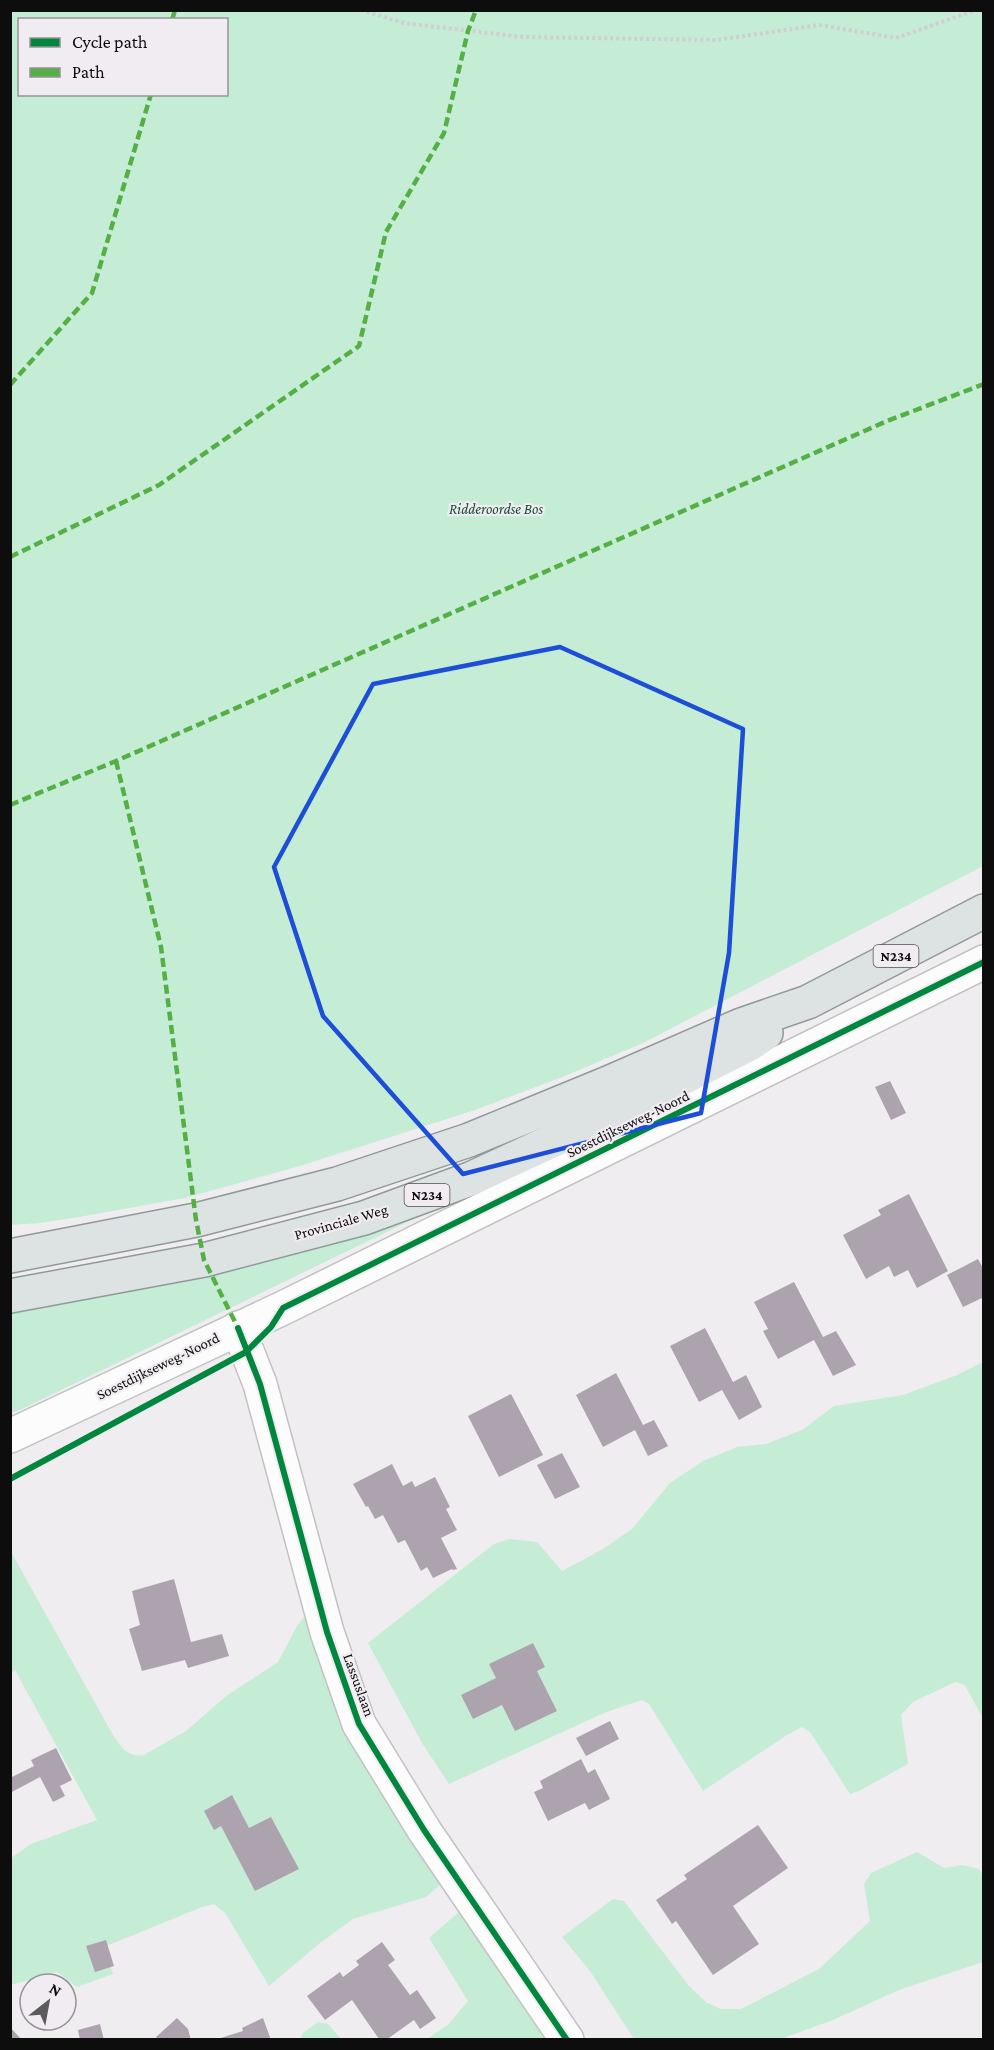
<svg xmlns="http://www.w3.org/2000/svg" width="994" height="2050" font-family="'Crimson Pro',serif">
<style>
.green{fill:#c5ecd5;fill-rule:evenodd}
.building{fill:#ada3af}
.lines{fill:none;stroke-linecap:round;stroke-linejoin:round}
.minor-casing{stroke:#c3c2c3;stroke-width:36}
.major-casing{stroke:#909a99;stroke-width:36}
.path{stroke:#cfcfcf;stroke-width:4;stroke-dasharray:3 3;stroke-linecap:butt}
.minor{stroke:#fdfcfd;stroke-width:33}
.major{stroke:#dce3e2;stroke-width:33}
.quiet{stroke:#54b044;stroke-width:4.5;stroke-dasharray:9 4.5;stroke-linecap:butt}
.cycleway-casing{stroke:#f1ecf1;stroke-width:10}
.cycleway{stroke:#00873e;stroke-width:6}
.marked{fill:none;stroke:#1d4ed8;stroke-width:4.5;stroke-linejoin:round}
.labels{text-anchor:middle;stroke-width:4.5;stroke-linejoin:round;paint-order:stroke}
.shield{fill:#f1ecf1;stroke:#525052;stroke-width:1.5}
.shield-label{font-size:14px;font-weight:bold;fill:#0e0d0e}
.park-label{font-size:15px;font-style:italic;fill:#125132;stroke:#f1ecf1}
.street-label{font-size:15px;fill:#0e0d0e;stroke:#f1ecf1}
</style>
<rect width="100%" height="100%" fill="#f0edf0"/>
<!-- green -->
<g class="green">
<path d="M10,11H983V866L643,1043L565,1076L475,1110L300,1166L185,1198L79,1217L40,1223L11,1225ZM20,20H226V94H20Z"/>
<polygon points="531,1162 24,1408 11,1413 10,1302"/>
<polygon points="983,1362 983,1719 965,1685 955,1682 913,1702 901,1715 908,1764 859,1791 850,1794 810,1732 802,1727 787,1735 703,1791 649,1704 642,1700 604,1713 449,1784 422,1743 368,1643 494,1544 510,1539 537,1542 562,1571 603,1549 632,1529 670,1483 703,1461 737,1447 766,1444 802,1430 834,1406 903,1395 957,1375"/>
<path d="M10,1550L113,1735C121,1747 128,1758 144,1755L186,1731L226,1696L278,1662L297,1626L313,1606L456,1871L426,1897L353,1919L320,1943L269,1986L225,1913L214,1904L202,1907L104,1947L113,1974L77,1987L57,1972L11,1985V1858L31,1844L97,1820L15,1670L11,1673Z"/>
<polygon points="917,1852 944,1868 962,1865 979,1869 983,1876 983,1962 899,1990 833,2020 781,2039 634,2039 590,1971 562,1937 613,1899 624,1901 689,1986 707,2003 721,2009 741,2009 819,1969 870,1921 864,1884 871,1873"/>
<polygon points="476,1897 576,2039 425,2040 448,2025 468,2001 429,1938"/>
<polygon points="318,2022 328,2024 341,2039 300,2039 303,2033"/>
</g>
<!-- building -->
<g class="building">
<polygon points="890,1081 906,1113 891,1120 875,1087"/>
<polygon points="909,1194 948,1271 917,1288 908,1270 894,1277 889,1266 866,1279 843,1235 881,1215 878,1210"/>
<polygon points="978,1259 984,1270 984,1297 963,1307 947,1275"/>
<polygon points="794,1282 823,1337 836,1331 856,1365 833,1376 814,1340 778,1359 763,1331 768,1329 754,1302"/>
<polygon points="705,1328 733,1382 746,1375 762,1407 739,1420 722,1390 699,1402 670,1346"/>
<polygon points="616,1373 643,1425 654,1420 668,1446 648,1456 635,1430 603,1447 576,1395"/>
<polygon points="511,1394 543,1455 499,1477 468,1416"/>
<polygon points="562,1453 580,1487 555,1499 537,1465"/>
<polygon points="392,1464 403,1486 412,1481 415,1487 435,1477 450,1507 446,1509 457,1530 441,1538 457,1569 453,1570 452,1569 433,1578 427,1567 421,1571 405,1540 398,1543 383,1515 375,1519 368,1506 366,1507 353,1484"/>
<polygon points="174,1579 191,1642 222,1634 229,1656 188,1668 185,1660 142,1671 129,1629 140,1625 132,1591"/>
<polygon points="533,1643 545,1667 537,1671 557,1711 515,1731 502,1705 473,1719 461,1695 496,1678 489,1664"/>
<polygon points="610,1721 619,1739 586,1756 576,1738"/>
<polygon points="56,1748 72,1780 60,1786 65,1796 53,1802 40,1777 10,1793 10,1778 34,1766 31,1760"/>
<polygon points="581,1759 588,1773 595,1769 610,1799 589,1810 585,1803 548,1821 534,1792 543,1788 540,1781"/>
<polygon points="232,1795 249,1828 271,1817 299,1869 255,1891 221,1826 214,1830 204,1811"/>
<polygon points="758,1825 788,1868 733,1906 759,1944 713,1975 676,1921 672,1924 656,1900 687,1879 684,1875"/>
<polygon points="106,1940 114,1966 95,1972 86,1946"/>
<polygon points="382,1942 395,1960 388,1965 410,1995 417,1990 436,2018 420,2029 414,2020 386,2040 379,2039 352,2000 325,2020 307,1996 340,1972 343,1977 359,1965 356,1961"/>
<polygon points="177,2018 188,2029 191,2040 157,2040 156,2037"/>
<polygon points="263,2018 271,2040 214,2040 243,2031 242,2028"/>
<polygon points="100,2024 104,2040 80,2040 78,2030"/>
<polygon points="10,2027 22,2040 10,2040"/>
</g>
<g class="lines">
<defs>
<g id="minor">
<polyline points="238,1328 260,1384 327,1632 359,1724 424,1830 567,2040"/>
<polyline points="10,1436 283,1308 984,962"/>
</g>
<g id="major">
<polyline points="10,1256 196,1220 337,1184 469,1140 608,1083 741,1025 808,1002 984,911"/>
<polyline points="10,1296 204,1260 364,1218 470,1179 625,1107 750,1044 766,1033"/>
</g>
</defs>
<!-- minor casing -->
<use href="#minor" class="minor-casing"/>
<!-- major casing -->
<use href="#major" class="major-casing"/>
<!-- path -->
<polyline class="path" points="361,10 404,23 522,37 716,40 819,25 896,38 976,10"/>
<!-- minor -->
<use href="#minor" class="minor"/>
<!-- major -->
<use href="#major" class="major"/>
<!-- quiet -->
<g class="quiet">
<polyline points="172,20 175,10"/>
<polyline points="10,385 92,293 151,94"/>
<polyline points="10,557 159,485 359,346 386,232 444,133 468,31 476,10"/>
<polyline points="116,761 161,947 196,1220 204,1260 238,1328"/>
<polyline points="10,805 116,761 887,421 984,384"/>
</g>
<defs>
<g id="cycleway">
<polyline points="238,1328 260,1384 327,1632 359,1724 424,1830 567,2040"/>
<polyline points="10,1479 246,1352 271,1327 283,1308 984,962"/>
</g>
</defs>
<!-- cycleway casing -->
<use href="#cycleway" class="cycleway-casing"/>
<!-- cycleway -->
<use href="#cycleway" class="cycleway"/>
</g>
<!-- marked area -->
<path class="marked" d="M560,647L743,729L729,953L701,1113L463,1174L323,1016L274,867L373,684Z"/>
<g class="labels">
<!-- shield labels -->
<g class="shield">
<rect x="873.5" y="945" width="45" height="22" rx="4.5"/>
<rect x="404.5" y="1184" width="45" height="22" rx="4.5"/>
</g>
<g class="shield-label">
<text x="896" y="961">N234</text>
<text x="427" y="1200">N234</text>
</g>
<!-- park labels -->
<g class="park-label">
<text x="496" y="514">Ridderoordse Bos</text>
</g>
<!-- street labels -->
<g class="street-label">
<text transform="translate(628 1124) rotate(-26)" y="5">Soestdijkseweg-Noord</text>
<text transform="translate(341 1222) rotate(-16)" y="5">Provinciale Weg</text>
<text transform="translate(158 1366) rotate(-26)" y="5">Soestdijkseweg-Noord</text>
<text transform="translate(359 1685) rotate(70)" y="5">Lassuslaan</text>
</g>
</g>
<!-- border -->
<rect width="994" height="2050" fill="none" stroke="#0e0d0e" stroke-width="24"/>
<!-- legend -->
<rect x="18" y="18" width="210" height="78" fill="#f1ecf1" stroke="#969396" stroke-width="1.5"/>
<rect x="30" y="38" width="30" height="9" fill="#00873e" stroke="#969396" stroke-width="1.5"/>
<text x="72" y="48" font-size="18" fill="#0e0d0e">Cycle path</text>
<rect x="30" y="68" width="30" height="9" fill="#54b044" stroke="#969396" stroke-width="1.5"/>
<text x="72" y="78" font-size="18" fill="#0e0d0e">Path</text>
<!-- north arrow -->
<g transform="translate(48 2002) rotate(31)"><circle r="28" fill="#f1ecf1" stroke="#969396" stroke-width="1.5"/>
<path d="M0-4.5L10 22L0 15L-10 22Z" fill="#5d5b5d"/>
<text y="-9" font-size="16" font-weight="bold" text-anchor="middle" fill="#0e0d0e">N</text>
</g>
</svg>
